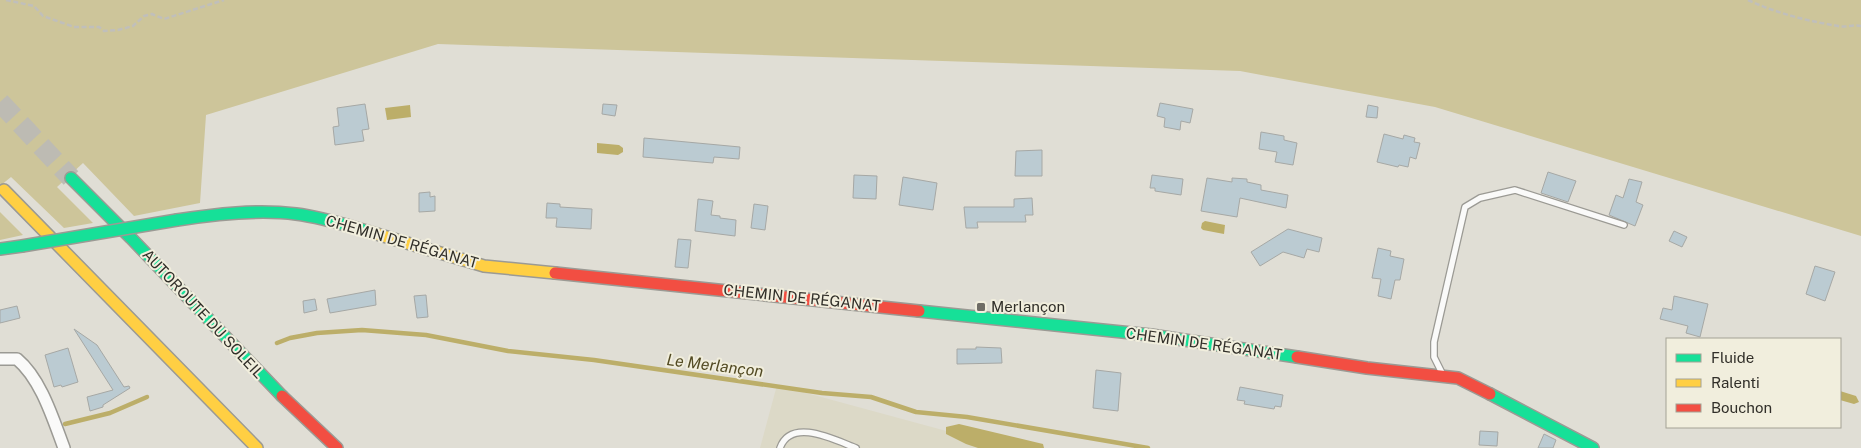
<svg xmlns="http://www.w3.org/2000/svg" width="1861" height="448" font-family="'Public Sans',sans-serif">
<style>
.built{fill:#dcd9c7}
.green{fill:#cdc59a}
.water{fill:#bcae69}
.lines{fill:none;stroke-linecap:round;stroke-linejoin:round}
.stream{stroke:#bcae69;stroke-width:4.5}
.building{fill:#bbcbd2;stroke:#a6a8a5}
.highway-tunnel{stroke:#bdbbb3;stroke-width:20;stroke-dasharray:20 10;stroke-linecap:butt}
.lane-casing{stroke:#9b9a94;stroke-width:8}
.street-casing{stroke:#9b9a94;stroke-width:14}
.fast-casing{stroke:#9b9a94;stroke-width:14}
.slow-casing{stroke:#9b9a94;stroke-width:14}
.jam-casing{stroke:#9b9a94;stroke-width:14}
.path{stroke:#c0bfbb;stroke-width:2.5;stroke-dasharray:5 2.5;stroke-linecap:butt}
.lane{stroke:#fafaf9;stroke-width:5.5}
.street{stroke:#fafaf9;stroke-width:11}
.fast{stroke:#16e098;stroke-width:11}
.slow{stroke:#ffcf43;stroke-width:11}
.jam{stroke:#f24e42;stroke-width:11}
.fast-bridge-casing{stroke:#9b9a94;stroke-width:14;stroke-linecap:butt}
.fast-bridge{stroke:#16e098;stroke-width:11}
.poi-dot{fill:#6e6c65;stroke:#f1eedd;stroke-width:2}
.labels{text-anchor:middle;stroke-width:4;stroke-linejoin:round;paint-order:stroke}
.street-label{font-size:15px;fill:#312f29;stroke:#f1eedd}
.poi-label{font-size:15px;fill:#312f29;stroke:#f1eedd;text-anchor:start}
.water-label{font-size:16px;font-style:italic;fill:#534b24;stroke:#f1eedd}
</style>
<rect width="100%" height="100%" fill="#e0ded5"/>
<!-- built -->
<polygon class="built" points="777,385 1009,448 760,448"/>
<!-- green -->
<g class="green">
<polygon points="0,0 1861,0 1861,236 1435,107 1240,71 438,44 206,115 200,203 134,216 83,163 57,187 93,223 64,228 11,177 0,186"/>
<polygon points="0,212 23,235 0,240"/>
</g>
<!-- water -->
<g class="water">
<polygon points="410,105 411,117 387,120 385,108"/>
<polygon points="597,143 619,145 623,148 623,152 618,155 597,153"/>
<polygon points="1205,221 1225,225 1224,234 1203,230 1201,228 1202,223"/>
<polygon points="1840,391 1856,396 1859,402 1854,404 1840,400"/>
<polygon points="959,424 1043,444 1044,448 978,448 966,444 946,434 946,427"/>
</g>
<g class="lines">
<!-- stream -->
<g class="stream">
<polyline points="277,343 290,338 317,333 362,330 426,335 508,351 594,360 822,393 871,397 916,412 967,417 1148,448"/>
<polyline points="65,424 110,413 147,397"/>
</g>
</g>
<!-- building -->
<g class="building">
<polygon points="1160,103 1193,109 1190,123 1181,121 1180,130 1164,127 1165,118 1157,116"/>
<polygon points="365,104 369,129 362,130 364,141 335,145 333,127 339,126 337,108"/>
<polygon points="603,104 617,105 615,116 602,114"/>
<polygon points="1368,105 1378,107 1377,118 1366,117"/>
<polygon points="1261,132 1284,136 1284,140 1297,143 1293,165 1275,162 1277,152 1259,149"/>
<polygon points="1384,134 1403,139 1404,135 1415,138 1414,142 1420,143 1416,159 1410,157 1408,167 1399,165 1398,167 1377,162"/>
<polygon points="644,138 740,147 739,159 714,157 713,163 643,157"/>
<polygon points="1042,150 1042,176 1015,176 1016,151"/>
<polygon points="1548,172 1576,181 1568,202 1541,193"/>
<polygon points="854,175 877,176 876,199 853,198"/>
<polygon points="1152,175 1183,179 1181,195 1155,191 1155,188 1150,188"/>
<polygon points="903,177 937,183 933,210 899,205"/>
<polygon points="1207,178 1232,182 1232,178 1247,179 1247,182 1261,185 1261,190 1288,195 1286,208 1240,198 1237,217 1201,211"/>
<polygon points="1629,179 1642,182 1636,202 1643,205 1635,226 1609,215 1616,195 1623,198"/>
<polygon points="430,192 430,197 435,196 435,211 419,212 419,193"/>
<polygon points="1032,198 1033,215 1025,215 1026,222 977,222 978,228 966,228 964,207 1014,207 1014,199"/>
<polygon points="698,199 713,201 711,215 720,216 720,218 736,220 735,236 695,231"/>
<polygon points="547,203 560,204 560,207 592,209 591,229 556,227 557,218 546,218"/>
<polygon points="754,204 768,206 765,230 751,228"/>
<polygon points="1288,229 1322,238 1319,252 1307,249 1304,258 1283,252 1260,266 1251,252"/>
<polygon points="1674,231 1687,237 1682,247 1669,241"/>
<polygon points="678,239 691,240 688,268 675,267"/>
<polygon points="1378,248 1391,251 1390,256 1404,259 1400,280 1395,280 1391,299 1378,296 1381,279 1372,278"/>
<polygon points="1815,266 1835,272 1825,301 1806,294"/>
<polygon points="375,290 376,305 330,313 327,299"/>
<polygon points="426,295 428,317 417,318 414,296"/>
<polygon points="1674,296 1708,304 1700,337 1686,333 1688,326 1660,319 1663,308 1672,310"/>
<polygon points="315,299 317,310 304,313 303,301"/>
<polygon points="17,306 20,318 0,323 0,310"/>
<polygon points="74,329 97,345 124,387 129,386 130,388 103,405 103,407 90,411 87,397 113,390"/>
<polygon points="976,347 1001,348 1002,363 957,364 957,349 976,349"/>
<polygon points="68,348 78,382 62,387 61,385 54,387 45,355"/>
<polygon points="1096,370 1121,373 1118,411 1093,408"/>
<polygon points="1240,387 1283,395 1281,407 1275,406 1274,409 1244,404 1245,401 1237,400"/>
<polygon points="1480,431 1498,432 1497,446 1479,445"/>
<polygon points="1544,434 1556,440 1553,448 1538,448"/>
</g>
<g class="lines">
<!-- highway-tunnel -->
<polyline class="highway-tunnel" points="0,102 71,178"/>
<defs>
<g id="lane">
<polyline points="1443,375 1434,357 1434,342 1465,207 1480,198 1515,190 1624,225"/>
<path d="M780,448C791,417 835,440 856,448"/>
</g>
<path id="street" d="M0,359H17C41,379 53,419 64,448"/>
<g id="fast">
<polyline points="71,178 131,238 282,396"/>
<path d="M177,220C215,214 257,209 296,214C321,217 346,225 370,232"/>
<polyline points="0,249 22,246"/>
<polyline points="919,311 1151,335 1297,357"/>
<polyline points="1490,394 1593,448"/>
</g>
<g id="slow">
<polyline points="4,190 257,448"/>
<polyline points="370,232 484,266 555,273"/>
</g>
<g id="jam">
<polyline points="555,273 919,311"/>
<polyline points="1297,357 1367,368 1458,378 1490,394"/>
<polyline points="282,396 337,448"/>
</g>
</defs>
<!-- lane casing -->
<use href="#lane" class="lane-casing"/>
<!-- street casing -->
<use href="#street" class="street-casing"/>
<!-- fast casing -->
<use href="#fast" class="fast-casing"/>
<!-- slow casing -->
<use href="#slow" class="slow-casing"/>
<!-- jam casing -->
<use href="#jam" class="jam-casing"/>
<!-- path -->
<g class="path">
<polyline points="6,0 34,6 43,16 74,27 99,27 104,31 118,30 133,26 144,16 152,14 164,19 224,0"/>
<path d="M1748,0C1776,13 1807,21 1838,26C1846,28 1853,24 1861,26"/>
</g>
<!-- lane -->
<use href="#lane" class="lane"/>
<!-- street -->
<use href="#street" class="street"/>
<!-- fast -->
<use href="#fast" class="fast"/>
<!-- slow -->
<use href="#slow" class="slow"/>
<!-- jam -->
<use href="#jam" class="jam"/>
<defs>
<polyline id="fast-bridge" points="22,246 177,220"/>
</defs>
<!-- fast-bridge casing -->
<use href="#fast-bridge" class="fast-bridge-casing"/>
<!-- fast-bridge -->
<use href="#fast-bridge" class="fast-bridge"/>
</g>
<!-- markers -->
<rect class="poi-dot" x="976" y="302" width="10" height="10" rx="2.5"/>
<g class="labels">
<!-- street labels -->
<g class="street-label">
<text transform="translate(402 242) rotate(16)" y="5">CHEMIN DE RÉGANAT</text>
<text transform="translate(802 298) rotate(6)" y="5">CHEMIN DE RÉGANAT</text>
<text transform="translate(203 314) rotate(47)" y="5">AUTOROUTE DU SOLEIL</text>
<text transform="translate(1204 344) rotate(8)" y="5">CHEMIN DE RÉGANAT</text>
</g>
<!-- poi labels -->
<g class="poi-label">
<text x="991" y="312">Merlançon</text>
</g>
<!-- water labels -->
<g class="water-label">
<text transform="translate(715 365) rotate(7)" y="6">Le Merlançon</text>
</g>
</g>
<!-- legend -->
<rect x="1666" y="338" width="175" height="90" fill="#f1eedd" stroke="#a4a295"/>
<rect x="1676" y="354" width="25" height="8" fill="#16e098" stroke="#a4a295"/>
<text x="1711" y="363" font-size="15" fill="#312f29">Fluide</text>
<rect x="1676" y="379" width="25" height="8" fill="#ffcf43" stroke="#a4a295"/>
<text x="1711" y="388" font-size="15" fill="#312f29">Ralenti</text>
<rect x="1676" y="404" width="25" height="8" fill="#f24e42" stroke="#a4a295"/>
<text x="1711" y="413" font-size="15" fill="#312f29">Bouchon</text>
</svg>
